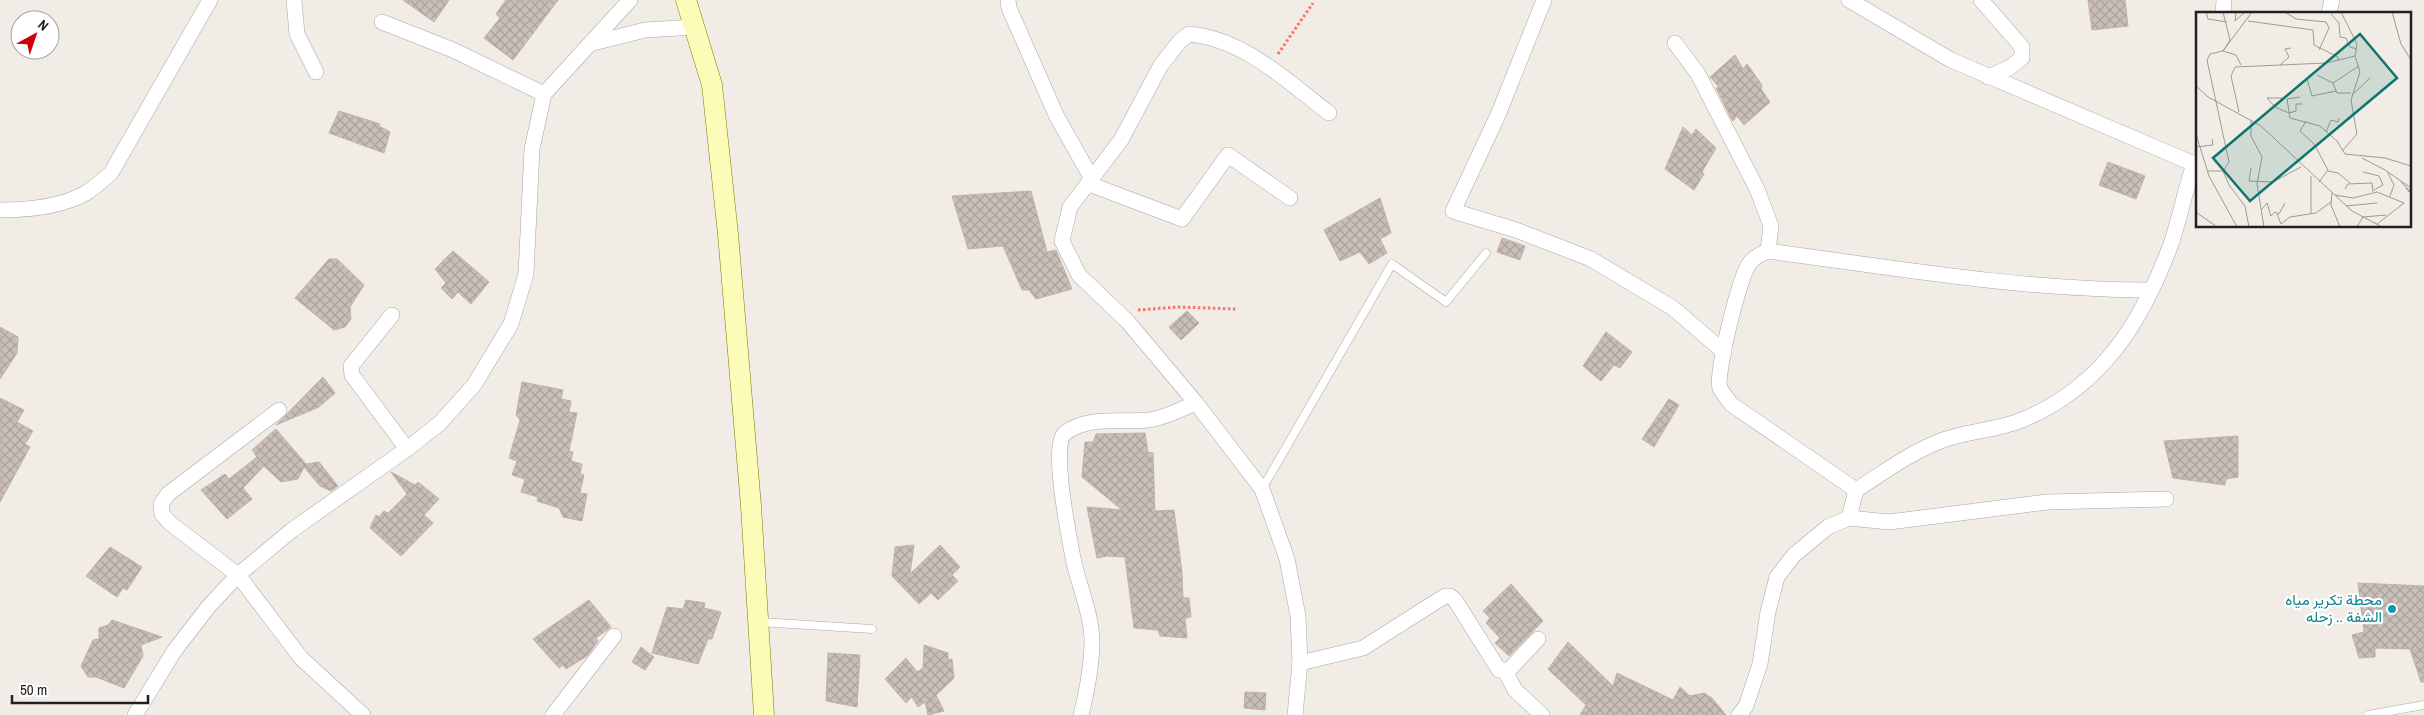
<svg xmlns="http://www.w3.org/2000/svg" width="2424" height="715" font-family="'Archivo Narrow',Vazirmatn,sans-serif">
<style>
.building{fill:url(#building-cross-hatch);stroke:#c3b2a7}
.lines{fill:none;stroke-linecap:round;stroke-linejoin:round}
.lane-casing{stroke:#a7a7a7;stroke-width:9}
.street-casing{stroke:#a7a7a7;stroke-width:16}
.secondary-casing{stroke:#767d00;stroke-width:21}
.path{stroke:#ff7068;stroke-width:3;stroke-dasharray:2.5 2.5;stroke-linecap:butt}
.lane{stroke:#fff;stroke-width:8}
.street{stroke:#fff;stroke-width:15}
.secondary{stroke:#fcfcb8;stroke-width:20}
.culture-dot{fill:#0f9aa8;stroke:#fff;stroke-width:2}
.labels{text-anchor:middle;stroke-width:4.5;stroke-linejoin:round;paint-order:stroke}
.culture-label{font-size:15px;fill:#0d838f;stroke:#fff;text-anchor:end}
.inset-road{fill:none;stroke:#9d9a96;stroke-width:1}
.view{fill:#0f766e;fill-opacity:0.15;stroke:#0f766e;stroke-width:2.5}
.inset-edge{fill:none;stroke:#202020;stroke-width:2.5}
</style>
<defs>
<pattern id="building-cross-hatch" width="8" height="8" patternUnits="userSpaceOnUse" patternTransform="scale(1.25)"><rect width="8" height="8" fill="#c9beb8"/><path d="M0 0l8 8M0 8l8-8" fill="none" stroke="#aca39e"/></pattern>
</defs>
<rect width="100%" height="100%" fill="#f1ece5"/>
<!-- building -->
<g class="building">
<polygon points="403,0 449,0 434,22"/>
<polygon points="506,0 558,0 513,60 484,38 500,18 496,14"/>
<polygon points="2088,0 2125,0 2128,26 2092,30"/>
<polygon points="1735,55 1743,69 1747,64 1762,85 1761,89 1770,102 1744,125 1737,116 1733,121 1731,118 1716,88 1719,87 1710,77"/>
<polygon points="339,111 380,124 379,126 390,132 384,153 329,133"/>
<polygon points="1683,127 1692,135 1696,129 1716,148 1702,172 1704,174 1694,190 1665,169"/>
<polygon points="2108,162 2145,176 2136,199 2099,185"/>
<polygon points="1031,191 1047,252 1056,250 1072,289 1036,299 1029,290 1022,290 1003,246 968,249 952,196"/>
<polygon points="1380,198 1391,233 1380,239 1387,253 1369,264 1360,252 1340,261 1324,230"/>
<polygon points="1502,238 1525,246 1520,260 1497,252"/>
<polygon points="453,251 489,282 471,304 458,292 452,299 441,288 446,283 435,269"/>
<polygon points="329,259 337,259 364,285 350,307 351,319 345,327 334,330 295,298"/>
<polygon points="1187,311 1199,323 1181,340 1169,327"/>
<polygon points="0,327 18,337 17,353 0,379"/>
<polygon points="1606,332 1632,352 1620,368 1614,365 1601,381 1583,366"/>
<polygon points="323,377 335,393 319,407 276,425"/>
<polygon points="522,382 563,390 561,399 571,401 569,412 577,413 569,451 573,452 571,461 582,464 580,474 584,475 580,493 587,494 582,521 563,517 559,508 537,501 538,497 521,492 525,479 512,475 517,461 509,458 520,420 516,415"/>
<polygon points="0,398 24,410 17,422 33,431 25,444 30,447 0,502"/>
<polygon points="1669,399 1679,405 1654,447 1642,439"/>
<polygon points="276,429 306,464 319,462 338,486 331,491 320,486 304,467 298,479 281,482 264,466 243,488 252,499 227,519 201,490 225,474 229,479 257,457 252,450"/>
<polygon points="1145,433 1148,452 1153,453 1155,511 1174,510 1182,573 1183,598 1189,598 1191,617 1185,618 1187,638 1160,636 1158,630 1134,628 1125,557 1107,556 1097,558 1087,507 1122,510 1082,477 1085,442 1093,442 1096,434"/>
<polygon points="2238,436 2238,477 2226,479 2225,485 2173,478 2164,441"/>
<polygon points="391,472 415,485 418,482 439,499 424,515 433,523 401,556 370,528 376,515 379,517 384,511 388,513 407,494"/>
<polygon points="914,545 910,574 940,545 960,567 952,575 958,581 938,600 931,593 919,604 892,576 895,547"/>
<polygon points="110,547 142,567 127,590 123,588 117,597 86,576"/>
<polygon points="2358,583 2424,586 2424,682 2421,682 2410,649 2375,648 2375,657 2359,658 2352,635 2364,632"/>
<polygon points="1511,584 1543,621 1509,656 1495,643 1500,638 1486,623 1490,618 1483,611"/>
<polygon points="589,600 611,627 596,638 598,641 587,656 566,669 563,665 559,668 533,639"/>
<polygon points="686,600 705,603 704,608 721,612 712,639 708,639 698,664 652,653 667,607 683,609"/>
<polygon points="112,620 162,637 141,645 143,656 124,688 96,677 88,677 81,666 93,640 99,639 99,628 108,625"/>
<polygon points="1568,642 1613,686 1617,673 1673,700 1680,687 1690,696 1704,693 1712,698 1726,715 1580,715 1586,705 1548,669"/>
<polygon points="924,645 948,653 948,660 952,659 954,678 936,695 944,711 928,715 925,702 918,707 912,697 906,703 885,679 906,658 917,672 923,668"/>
<polygon points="641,647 654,657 645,670 632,662"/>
<polygon points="828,653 860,655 857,707 826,701"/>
<polygon points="1245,692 1266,693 1265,710 1244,708"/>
</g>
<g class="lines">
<defs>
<g id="lane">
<polyline points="1262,489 1392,264 1446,302 1486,253"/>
<polyline points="760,622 872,629"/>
<polyline points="2368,715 2424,705"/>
</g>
<g id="street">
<polyline points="294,0 297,34 316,72"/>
<polyline points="1008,0 1009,8 1057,117 1092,179"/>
<polyline points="1544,0 1498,115 1453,211 1516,230 1591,259 1673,308 1724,352"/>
<polyline points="1849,0 1951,60 2194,164"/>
<polyline points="1981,0 2022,47 2022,58 2009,68 1988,77"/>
<polyline points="2223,14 2224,0"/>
<polyline points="2329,14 2332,0"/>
<polyline points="382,22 453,50 544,94"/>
<polyline points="593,43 645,30 695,27"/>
<polyline points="1675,43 1698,74 1757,189 1771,226 1768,251"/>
<polyline points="1089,184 1182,219 1228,155 1290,198"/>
<path d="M0,210C28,210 61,207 86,193C95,187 103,180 111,173L210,0"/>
<polyline points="392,315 351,366 352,375 407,449"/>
<polyline points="279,410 168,494 161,504 162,514 170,523 238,575 301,658 363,715"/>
<path d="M1856,490L1731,404C1728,399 1722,393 1720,388C1715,374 1740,276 1749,264C1754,257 1760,254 1768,251C1895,268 2022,290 2151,290"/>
<path d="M1849,518L1856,490C1883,473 1908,454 1938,442C1964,431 1995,431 2022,420C2102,387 2142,322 2171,244C2180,218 2185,190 2194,164L2198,162"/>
<polyline points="1300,663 1363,648 1445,596 1450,596 1455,600 1499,670 1509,670 1538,639"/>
<polyline points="1505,671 1515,690 1542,715"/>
<polyline points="135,715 175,650 209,606 238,575 292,530 407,449 440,423 474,385 511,324 526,274 532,149 544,94 630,0"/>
<polyline points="553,715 614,636"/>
<path d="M1081,715C1087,691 1092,666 1092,640C1091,613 1080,588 1074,563C1070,542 1050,445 1065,433C1089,415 1121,423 1149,420C1165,418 1181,409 1196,403"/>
<path d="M1295,715L1300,663L1298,616L1287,559L1262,489L1196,403L1128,322L1079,275L1062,241L1070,207L1121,140L1161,65L1180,41L1189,34C1244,39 1287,81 1329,113"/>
<polyline points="1739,715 1746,706 1760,664 1768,612 1777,577 1794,555 1828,527 1849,518 1889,522 2047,502 2166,499"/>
</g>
<polyline id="secondary" points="686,0 712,85 728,234 751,506 764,715"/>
</defs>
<!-- lane casing -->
<use href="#lane" class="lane-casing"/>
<!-- street casing -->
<use href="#street" class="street-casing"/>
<!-- secondary casing -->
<use href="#secondary" class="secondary-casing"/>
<!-- path -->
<g class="path">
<polyline points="1278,54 1313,3"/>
<polyline points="1138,310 1179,307 1236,309"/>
</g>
<!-- lane -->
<use href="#lane" class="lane"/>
<!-- street -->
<use href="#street" class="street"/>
<!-- secondary -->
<use href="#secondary" class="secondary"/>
</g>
<!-- markers -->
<circle class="culture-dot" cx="2392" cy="609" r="5"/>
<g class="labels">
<!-- culture labels -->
<g class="culture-label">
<text x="2382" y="605">محطة تكرير مياه<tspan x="2382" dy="17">الشفة .. زحله</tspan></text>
</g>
</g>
<!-- overview -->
<g transform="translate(2196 12)">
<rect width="215" height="215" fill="#f1ece5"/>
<path class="inset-road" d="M10,0L12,7L31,10M40,0L39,9L49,0M89,0L100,7L130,10L133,16L123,38M145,0L161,32L159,44L164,60L155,88L161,122L147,138M196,0L205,32L215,48M135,2L143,11L144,25L150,26L154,35L161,37M52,9L117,18L118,33L142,45V49M27,39L56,0M27,39L40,43L45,53M84,53L93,45L89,37L95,36M121,63L137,71M111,67L116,84L140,79M0,74L12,85L65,114L156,199L186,215M155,81H141L137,71L163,54M156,83L174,66M104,85L91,87L94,106L124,114L141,129L149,142L189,146L215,154M86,86H71L79,95L93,101M43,100L35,64L39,55L130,51L159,44M93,101L100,99V92H106M55,108V124L66,145L61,172L68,215M110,109L104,119L118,132L132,158L123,170M130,120L135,108L142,110L143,106M0,122L13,164L41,215M0,135L17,133L16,127M166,146L191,159L198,173L194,184M55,156L53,169L77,170L105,155M12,159H27L33,173L49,194L53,215M27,159L33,150L11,48L14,42L27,39L34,28L27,0M132,159L142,161L154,171M167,160L183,164L187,173L178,178M192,160L215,176M205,170L214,179L213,180L210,176M149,177L152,172L176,171L177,180M136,181L135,193L144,215M139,183L157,186L181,180L208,191L181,212M150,194L181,191M66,197L71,191L75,204L79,200L83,202L89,191M0,200L21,215M81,202L85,212L94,205L120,201L135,190M115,202V164M161,215L167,205L190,203"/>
<path class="view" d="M164,22L201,66L54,189L17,146Z"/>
<rect width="215" height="215" class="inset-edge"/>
</g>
<!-- north arrow -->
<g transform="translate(35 35) rotate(40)"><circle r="24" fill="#ffffff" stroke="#a6a6a6"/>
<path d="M0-4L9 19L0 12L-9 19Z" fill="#cf000b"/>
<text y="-8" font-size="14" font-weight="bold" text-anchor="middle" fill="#202020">N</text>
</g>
<!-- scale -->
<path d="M12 695v8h136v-8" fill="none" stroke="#202020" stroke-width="2.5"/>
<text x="20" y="695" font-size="15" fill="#202020" stroke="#ffffff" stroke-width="4" paint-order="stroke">50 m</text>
</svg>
